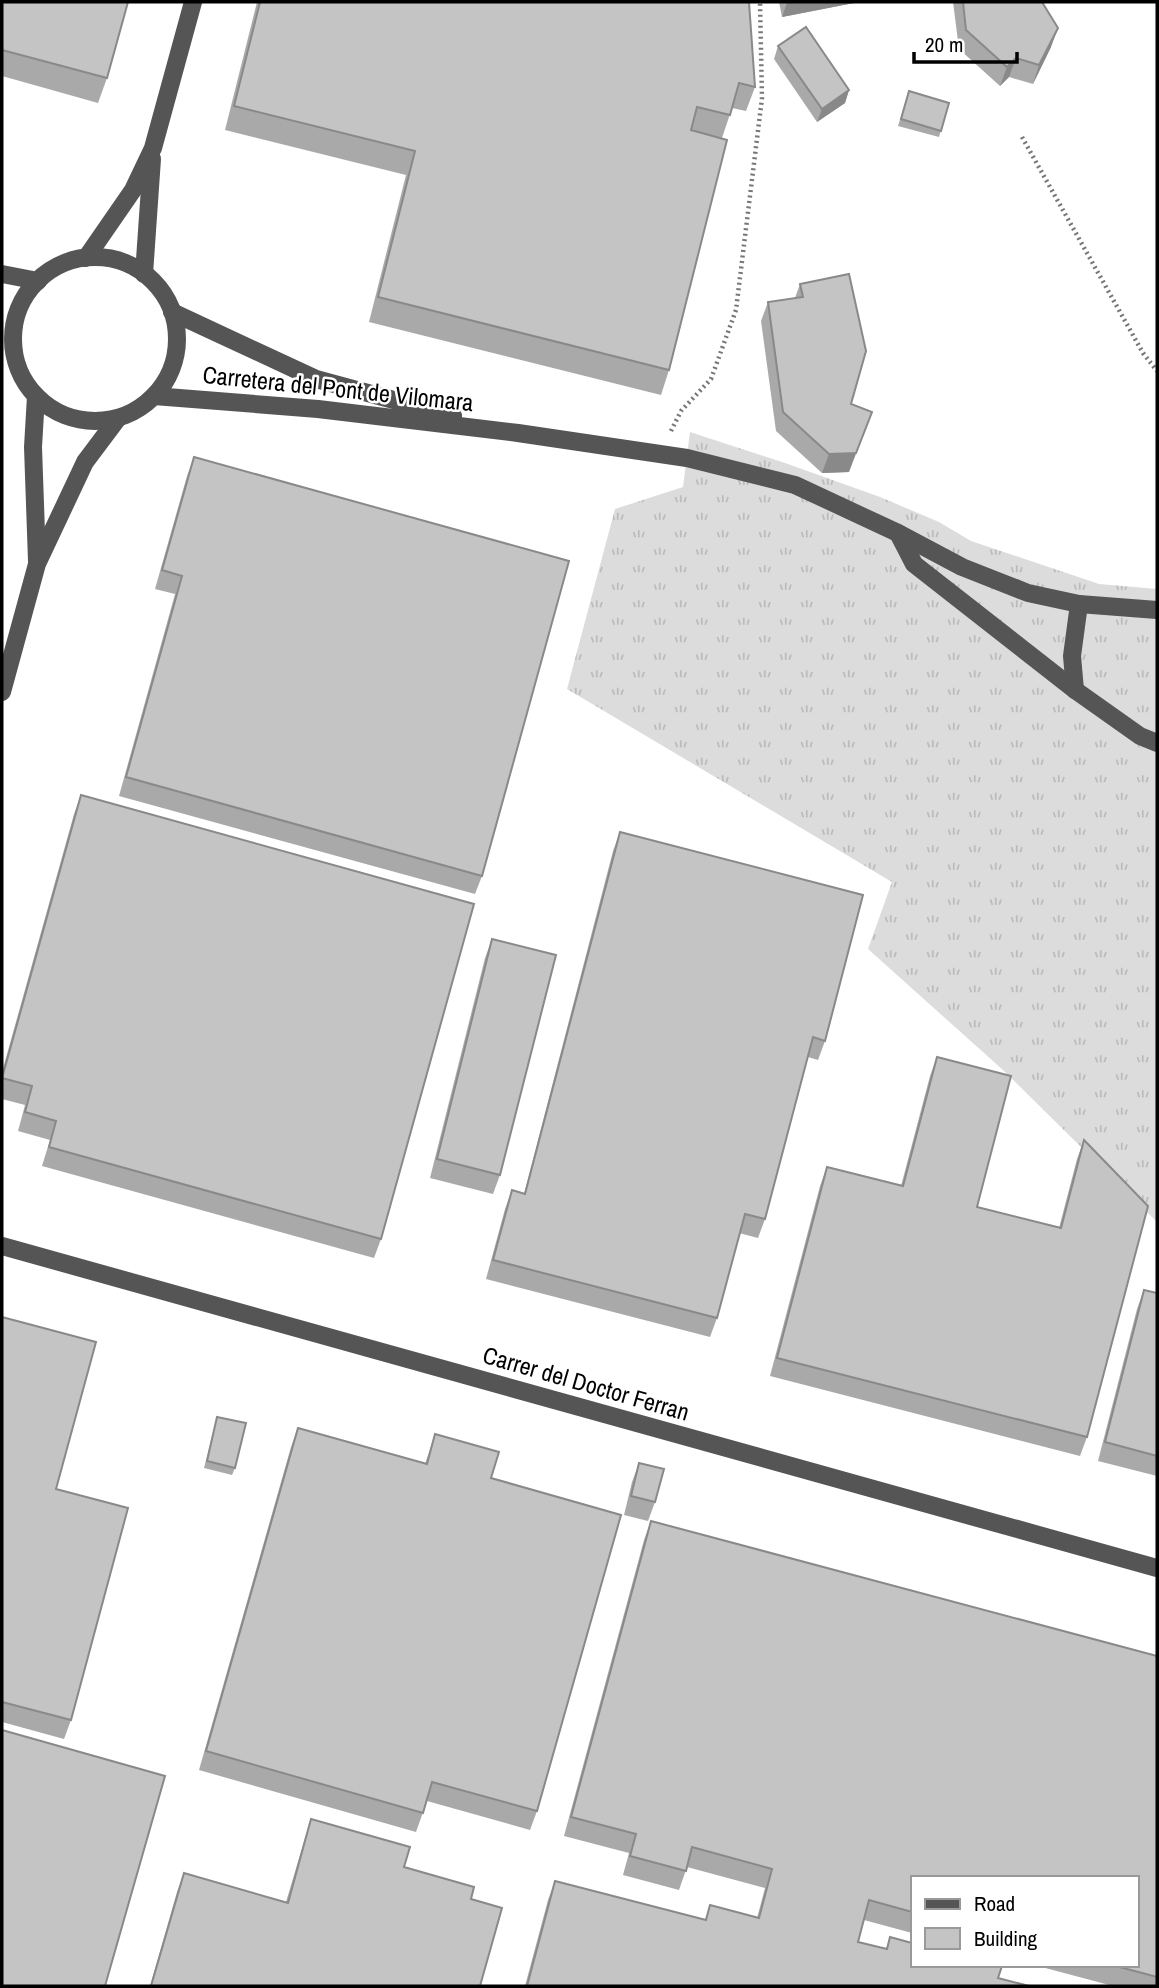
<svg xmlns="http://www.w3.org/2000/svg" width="1159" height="1988" font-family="'Archivo Narrow',sans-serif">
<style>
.grass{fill:url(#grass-tufts)}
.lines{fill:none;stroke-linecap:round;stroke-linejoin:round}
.path{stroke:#777;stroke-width:4.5;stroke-dasharray:2 3.5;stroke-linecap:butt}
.minor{stroke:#555;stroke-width:18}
.wall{fill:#a9a9a9}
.shaded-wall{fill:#898989}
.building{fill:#c4c4c4;stroke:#898989;stroke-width:2}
.labels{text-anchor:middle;stroke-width:5;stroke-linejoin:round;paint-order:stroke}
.street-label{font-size:24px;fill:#000;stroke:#fff}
</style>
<defs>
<pattern id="grass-tufts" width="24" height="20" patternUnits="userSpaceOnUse" patternTransform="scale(1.75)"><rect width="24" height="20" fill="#dcdcdc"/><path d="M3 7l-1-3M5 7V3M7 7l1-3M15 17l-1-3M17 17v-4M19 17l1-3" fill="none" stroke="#bbb"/></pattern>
</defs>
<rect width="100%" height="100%" fill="#fff"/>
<!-- grass -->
<polygon class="grass" points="690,432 785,463 880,497 939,522 971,541 1099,584 1157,589 1157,1222 1003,1070 868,949 892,882 567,689 615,509 683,487"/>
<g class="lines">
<!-- path -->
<g class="path">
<polyline points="1022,137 1143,353 1157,371"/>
<polyline points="671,431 681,411 711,379 736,310 762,98 760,2"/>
</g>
<!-- minor -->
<g class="minor">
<circle cx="95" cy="339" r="82"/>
<polyline points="86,258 133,190 153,148 193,2"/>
<polyline points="2,274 38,281"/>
<polyline points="144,274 152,159"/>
<polyline points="172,312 316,379 453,416"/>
<polyline points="36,396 33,447 37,561"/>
<polyline points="154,396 318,409 518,433 687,458 795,485 898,533 962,567 1028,593 1079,604 1157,610"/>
<polyline points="898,533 914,564 1075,690 1140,736 1157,743"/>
<polyline points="1075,690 1072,656 1079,604"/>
<polyline points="2,692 37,564 85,462 118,418"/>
<polyline points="2,1246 1157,1568"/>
</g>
</g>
<!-- wall -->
<g class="wall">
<polygon points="2,2 107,78 98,103 2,76"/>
<polygon points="257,2 749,2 755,87 746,111 732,108 722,138 669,370 661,395 369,322 406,175 225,130"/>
<polygon points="779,2 859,2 782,17"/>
<polygon points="953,2 1042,2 1051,47 1033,84 1009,77 1000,86 959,49"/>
<polygon points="778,46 849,90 845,103 817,122 774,59"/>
<polygon points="907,97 949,103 939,137 898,126"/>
<polygon points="800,284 851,404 849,472 822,473 776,431 761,321 768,302 795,298"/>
<polygon points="194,457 482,876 475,894 119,796 175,594 155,589 187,476"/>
<polygon points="81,795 381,1239 374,1258 42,1166 50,1140 18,1131 25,1105 2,1099 2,1072 74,814"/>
<polygon points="620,832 825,1041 818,1060 808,1057 765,1219 758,1238 739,1233 717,1318 710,1337 486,1279 505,1209 512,1190 524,1194 613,851"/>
<polygon points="492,939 500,1175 493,1194 430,1178 485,958"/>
<polygon points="937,1057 977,1207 1059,1228 1077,1159 1084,1140 1087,1437 1080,1456 770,1376 820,1186 827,1167 901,1186 930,1076"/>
<polygon points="1144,1290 1157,1293 1157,1476 1098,1461 1137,1309"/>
<polygon points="2,1317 56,1489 71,1720 64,1739 2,1722"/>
<polygon points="217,1417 235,1468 232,1475 204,1468"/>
<polygon points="298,1428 425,1464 435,1434 491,1478 537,1811 530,1830 427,1801 416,1832 199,1770 291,1447"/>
<polygon points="639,1463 655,1502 648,1521 624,1515 632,1482"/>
<polygon points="651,1521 1157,1656 1157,1986 1113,1986 1034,1965 1136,1965 912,1878 912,1933 864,1920 858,1942 886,1949 890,1937 998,1978 1029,1986 525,1986 548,1900 555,1881 705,1920 710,1905 757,1918 765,1888 687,1867 679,1890 623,1875 629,1853 564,1836 644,1540"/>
<polygon points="311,1819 404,1867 471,1899 480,1986 150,1986 177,1892 184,1873 286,1902 305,1838"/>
</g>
<!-- shaded-wall -->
<g class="shaded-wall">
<polygon points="796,2 859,2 782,17 787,3"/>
<polygon points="1058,28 1051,47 1033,84 1039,65"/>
<polygon points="1016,58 1009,77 1000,86 1007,67"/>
<polygon points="849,90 845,103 817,122 822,109"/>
<polygon points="872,412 849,472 822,473 829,454"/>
</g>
<!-- building -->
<g class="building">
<polygon points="2,2 128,2 107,78 2,50"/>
<polygon points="260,2 749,2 755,87 739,83 730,115 697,107 691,130 727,140 669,370 378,297 415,151 234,106"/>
<polygon points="963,2 1042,2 1058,28 1039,65 1016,58 1007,67 966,30"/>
<polygon points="806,27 849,90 822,109 778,46"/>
<polygon points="909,91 949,103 941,131 901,119"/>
<polygon points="849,274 866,351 851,404 872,412 856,453 829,454 783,412 768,302 803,297 800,284"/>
<polygon points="194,457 569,561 482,876 126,777 182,576 162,570"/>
<polygon points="81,795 474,904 381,1239 49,1147 56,1121 25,1112 32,1086 2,1078"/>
<polygon points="620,832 863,895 825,1041 813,1037 765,1219 745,1214 717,1318 493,1260 512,1190 525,1194"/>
<polygon points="492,939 556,955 500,1175 437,1159"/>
<polygon points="937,1057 1011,1076 977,1207 1061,1228 1084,1140 1148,1206 1087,1437 777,1358 827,1167 903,1186"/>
<polygon points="1144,1290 1157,1293 1157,1456 1105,1442"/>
<polygon points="2,1317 96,1342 56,1489 128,1508 71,1720 2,1702"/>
<polygon points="217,1417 246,1423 235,1468 207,1461"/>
<polygon points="298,1428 427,1464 435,1434 499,1452 491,1478 621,1515 537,1811 432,1782 423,1813 206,1751"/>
<polygon points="639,1463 664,1469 655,1502 631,1496"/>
<polygon points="651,1521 1157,1656 1157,1977 1112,1965 1136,1965 1136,1878 912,1878 912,1912 869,1900 858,1942 887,1949 890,1937 912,1943 912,1965 998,1965 1002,1966 998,1978 1029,1986 527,1986 555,1881 706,1920 710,1905 759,1918 772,1869 692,1847 686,1871 630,1856 636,1834 571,1817"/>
<polygon points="2,1730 165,1776 105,1986 2,1986"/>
<polygon points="311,1819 410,1847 404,1867 474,1887 471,1899 502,1908 480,1986 151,1986 184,1873 288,1903"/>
</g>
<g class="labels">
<!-- street labels -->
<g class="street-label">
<text transform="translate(338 389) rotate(6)" y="8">Carretera del Pont de Vilomara</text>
<text transform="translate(586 1384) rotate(16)" y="8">Carrer del Doctor Ferran</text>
</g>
</g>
<!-- border -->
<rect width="1159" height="1988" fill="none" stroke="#000000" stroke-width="7"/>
<!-- legend -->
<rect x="911" y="1876" width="228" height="91" fill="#ffffff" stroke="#999999" stroke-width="2"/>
<rect x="925" y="1899" width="35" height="10" fill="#555555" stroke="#999999" stroke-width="2"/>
<text x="974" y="1911" font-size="21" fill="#000000">Road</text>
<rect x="925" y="1928" width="35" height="21" fill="#c4c4c4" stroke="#999999" stroke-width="2"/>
<text x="974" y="1946" font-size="21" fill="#000000">Building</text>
<!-- scale -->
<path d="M914 52v10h103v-10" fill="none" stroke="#000000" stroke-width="3.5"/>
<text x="925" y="52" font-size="21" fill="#000000" stroke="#ffffff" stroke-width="5" paint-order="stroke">20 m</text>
</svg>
